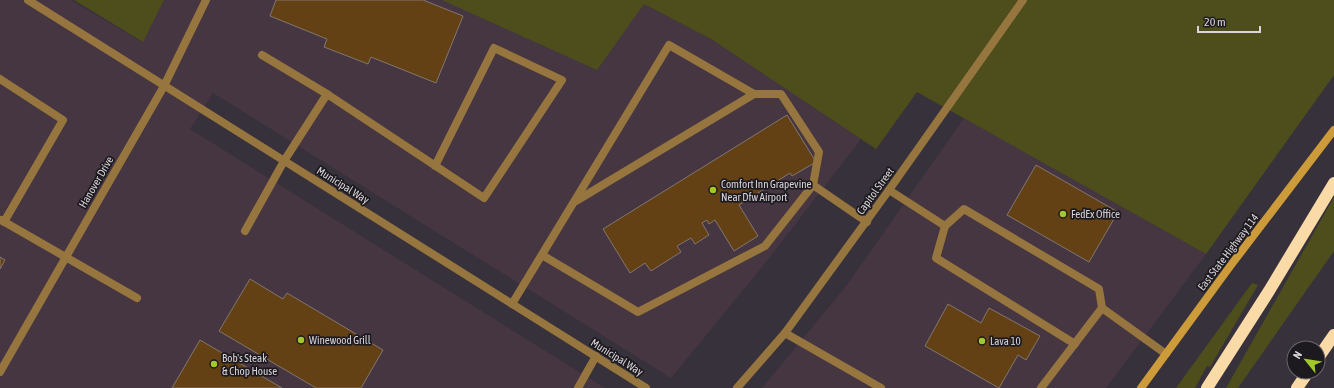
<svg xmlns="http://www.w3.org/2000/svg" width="1334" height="388" font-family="'Asap Condensed',sans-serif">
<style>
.commercial{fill:#463641}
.green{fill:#4d4e1b}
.building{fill:#644115;stroke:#80776e}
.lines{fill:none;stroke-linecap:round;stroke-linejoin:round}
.service{stroke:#96763e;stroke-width:8}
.tertiary{stroke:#96763e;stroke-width:8}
.secondary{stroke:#cd9b39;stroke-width:8}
.motorway{stroke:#fadba8;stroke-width:12}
.poi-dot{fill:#a2c929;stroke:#1d1a1f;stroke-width:1.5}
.labels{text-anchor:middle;stroke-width:3.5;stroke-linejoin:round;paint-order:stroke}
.street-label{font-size:11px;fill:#d9d5db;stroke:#1d1a1f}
.poi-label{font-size:11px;fill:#d9d5db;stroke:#1d1a1f;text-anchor:start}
</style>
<rect width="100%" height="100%" fill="#37313b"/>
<!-- commercial -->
<g class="commercial">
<polygon points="0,0 71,0 142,42 164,0 442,0 449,3 644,4 711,39 861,139 766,262 671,378 213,93 190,129 605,388 0,388"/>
<polygon points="964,118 1206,254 1106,388 762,388 847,285"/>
</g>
<!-- green -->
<g class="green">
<polygon points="74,0 164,0 143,42"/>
<polygon points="442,0 1334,0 1334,75 1206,254 917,92 876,149 711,39 644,4 597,70"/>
<polygon points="1334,197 1334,251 1238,388 1226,388"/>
<polygon points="1252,283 1258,285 1210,367 1207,366 1195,388 1176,388"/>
</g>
<!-- building -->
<g class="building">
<polygon points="276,0 423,0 463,16 436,83 371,57 368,64 324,47 327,39 270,16"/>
<polygon points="787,115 816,162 792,176 790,173 739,205 758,236 734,251 715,220 709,224 707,220 702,223 709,235 695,244 691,238 677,246 681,252 651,271 645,263 630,273 603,229"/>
<polygon points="1036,165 1118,212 1089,262 1007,215"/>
<polygon points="0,257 5,260 0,269"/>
<polygon points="250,279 283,299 287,293 383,350 361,388 316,388 219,331"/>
<polygon points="948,304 981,323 989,308 1040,336 1026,360 1018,355 999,388 925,346"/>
<polygon points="200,340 282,388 172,388"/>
</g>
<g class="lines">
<!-- service -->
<g class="service">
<polyline points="262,55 327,94"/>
<polyline points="0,79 63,120 4,222"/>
<polyline points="813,185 867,222"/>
<polyline points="889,190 945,226 964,209 1099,289 1102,308 1166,354"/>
<polyline points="576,201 754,94"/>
<polyline points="1,220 137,298"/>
<polyline points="945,226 936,258 1075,344"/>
<polyline points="245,231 284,161 327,94 484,198 562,80 494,48 435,166"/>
<polyline points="512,304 669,45 754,94 781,94 819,152 813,185 765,246 638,312 542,255"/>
<polyline points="785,333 881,388"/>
<polyline points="578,388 596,356"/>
<polyline points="1041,388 1102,308"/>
</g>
<!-- tertiary -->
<g class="tertiary">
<polyline points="28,0 646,388"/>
<polyline points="0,372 164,86 206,0"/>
<polyline points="737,388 785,333 889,190 1023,0"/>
</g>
<!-- secondary -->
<polyline class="secondary" points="1141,388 1231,265 1334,130"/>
<!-- motorway -->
<g class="motorway">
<polyline points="1318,358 1334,335"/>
<polyline points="1207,388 1269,291 1334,183"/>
<polyline points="1297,388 1308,372"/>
</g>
</g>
<!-- markers -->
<g class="poi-dot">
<circle cx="713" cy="190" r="4"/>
<circle cx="1063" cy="214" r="4"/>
<circle cx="301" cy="340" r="4"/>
<circle cx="982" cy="341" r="4"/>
<circle cx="214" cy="364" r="4"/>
</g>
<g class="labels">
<!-- street labels -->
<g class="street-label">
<text transform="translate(96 182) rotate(-60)" y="4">Hanover Drive</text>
<text transform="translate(343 185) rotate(32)" y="4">Municipal Way</text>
<text transform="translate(875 191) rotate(-54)" y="4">Capitol Street</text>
<text transform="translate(1228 252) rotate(-53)" y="4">East State Highway 114</text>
<text transform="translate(617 357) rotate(32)" y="4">Municipal Way</text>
</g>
<!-- poi labels -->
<g class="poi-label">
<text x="721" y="188">Comfort Inn Grapevine<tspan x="721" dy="13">Near Dfw Airport</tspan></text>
<text x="1071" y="218">FedEx Office</text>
<text x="309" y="344">Winewood Grill</text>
<text x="990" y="345">Lava 10</text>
<text x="222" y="362">Bob's Steak<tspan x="222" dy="13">&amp; Chop House</tspan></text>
</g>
</g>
<!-- north arrow -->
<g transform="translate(1306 360) rotate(300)"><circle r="19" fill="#1d1a1f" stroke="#68656a"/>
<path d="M0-3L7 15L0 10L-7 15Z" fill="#a2c929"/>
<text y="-6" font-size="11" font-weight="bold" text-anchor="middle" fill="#d9d5db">N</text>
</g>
<!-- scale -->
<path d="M1198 26v6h62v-6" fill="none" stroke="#d9d5db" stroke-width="2"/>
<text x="1204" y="26" font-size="12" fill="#d9d5db" stroke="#1d1a1f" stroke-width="3" paint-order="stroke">20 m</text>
</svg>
